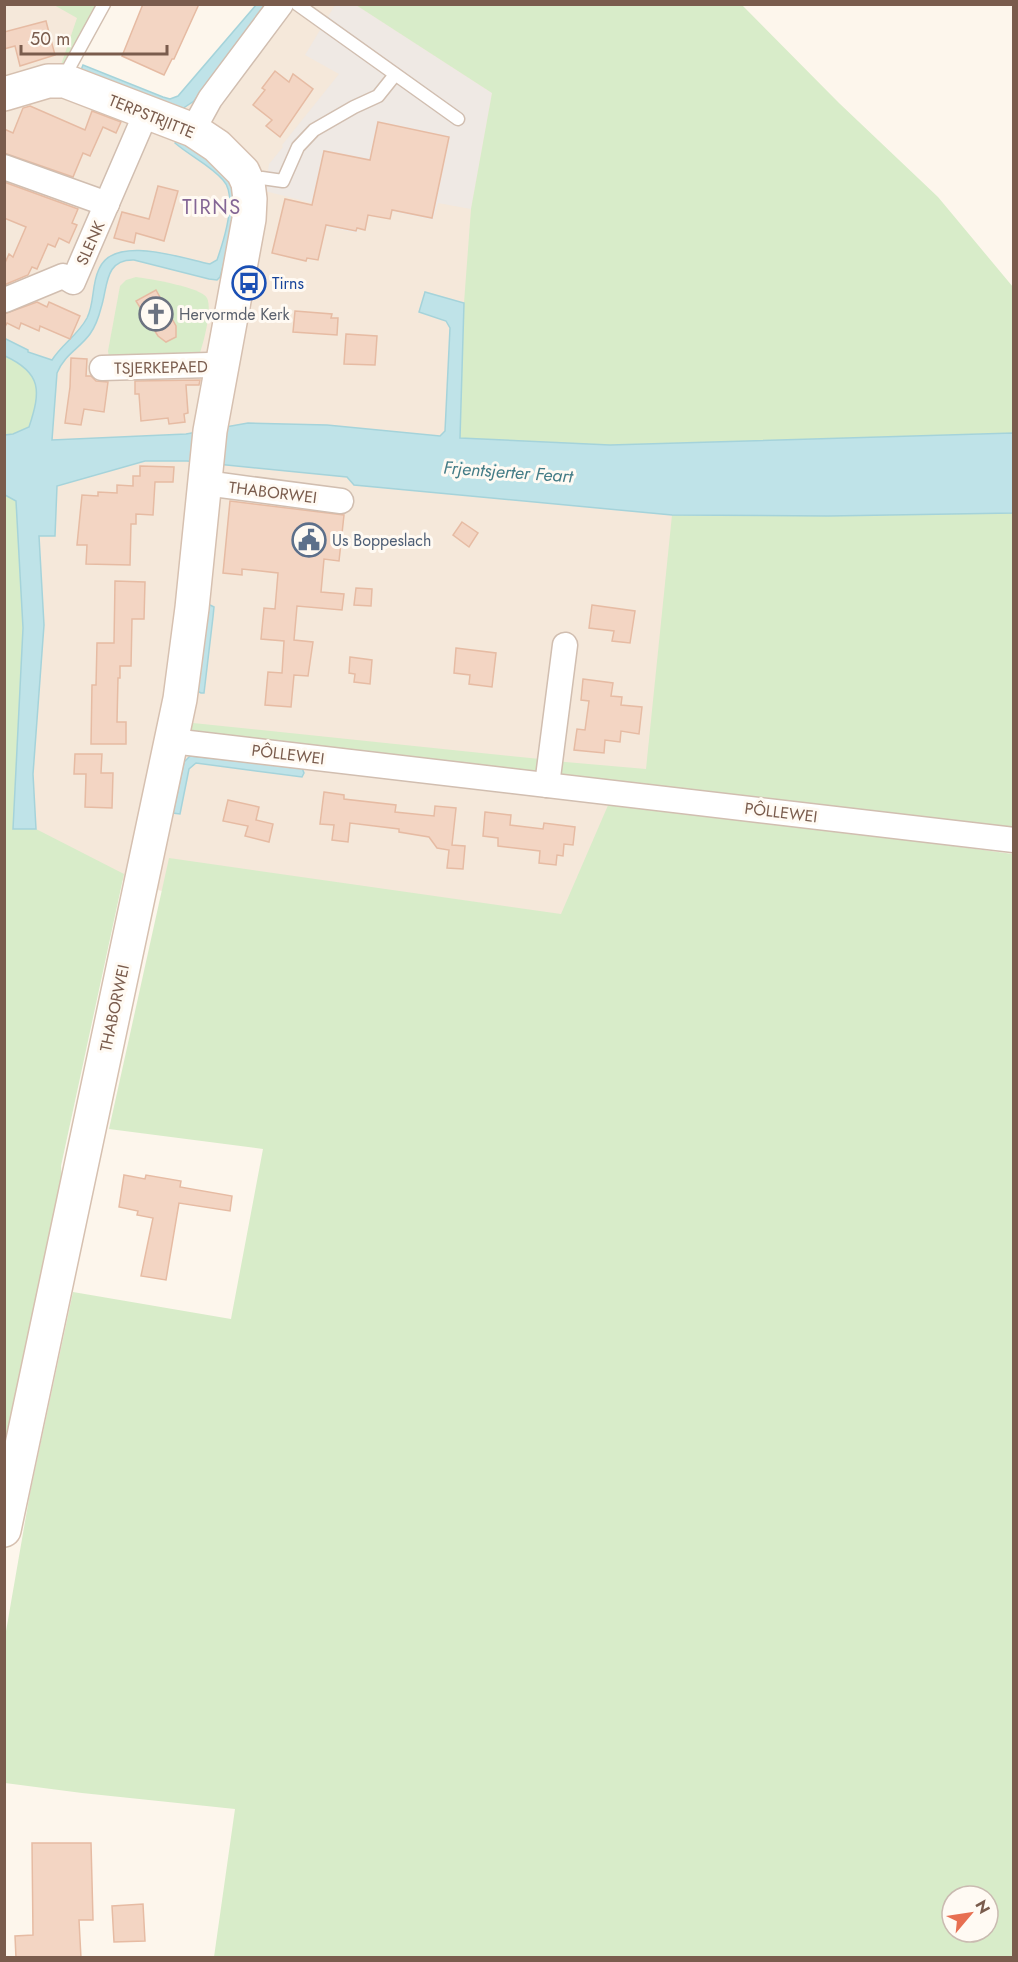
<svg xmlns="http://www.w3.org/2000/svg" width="1018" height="1962" font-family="Jost,sans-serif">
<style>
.residential{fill:#f5e8da}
.industrial{fill:#efe9e4}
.green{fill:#d8ecc9;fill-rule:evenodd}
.water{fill:#bfe3e8;stroke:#a5d3da;stroke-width:1.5}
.building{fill:#f3d5c3;stroke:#e6bba3;stroke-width:1.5}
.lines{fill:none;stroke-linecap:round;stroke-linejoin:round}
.lane-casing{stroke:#d1beb0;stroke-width:15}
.street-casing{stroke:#d1beb0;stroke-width:27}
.secondary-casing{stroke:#d6c0b0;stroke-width:36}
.lane{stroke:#fff;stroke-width:12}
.street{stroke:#fff;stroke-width:24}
.secondary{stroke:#fff;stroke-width:33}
.labels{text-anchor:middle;stroke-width:6;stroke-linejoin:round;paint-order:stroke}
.street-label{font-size:16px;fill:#7a5c4d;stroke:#fffaf3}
.transit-label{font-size:16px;fill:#164399;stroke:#fffaf3;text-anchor:start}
.worship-label{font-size:16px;fill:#5b616d;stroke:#fffaf3;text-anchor:start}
.service-label{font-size:16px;fill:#4e5e75;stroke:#fffaf3;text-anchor:start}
.water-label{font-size:18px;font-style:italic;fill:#437c86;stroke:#fffaf3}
.quarter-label{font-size:20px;letter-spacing:1.5px;fill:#846695;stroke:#fffaf3}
</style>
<rect width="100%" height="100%" fill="#fdf6ec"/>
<!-- residential -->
<polygon class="residential" points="5,5 68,5 82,12 64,63 174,106 261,5 374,5 501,84 682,503 657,781 572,938 177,895 22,854 5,367"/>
<!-- industrial -->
<polygon class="industrial" points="335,5 356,5 492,93 471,209 438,203 433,220 363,205 357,233 307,223 312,203 265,191 269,164 283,147 282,145 339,74 305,55"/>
<!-- green -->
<g class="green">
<polygon points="54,5 99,5 63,66 61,65 77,18"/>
<polygon points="356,5 742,5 839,103 938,197 1013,287 1013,433 610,445 459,438 464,303 471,209 492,93"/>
<path d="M136,277C150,279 201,287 207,298C213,310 202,349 197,361L110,363L108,351L120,286L126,280Z"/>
<path d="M5,356C42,373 41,391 29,427L13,434L5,435Z"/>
<polygon points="6,494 16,500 23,628 13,828 36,829 124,874 61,1166 63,1216 5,1509"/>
<polygon points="993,512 1013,513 1013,828 552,778 554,761 646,769 672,515 828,516"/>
<polygon points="193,723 540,759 539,775 189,730"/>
<path d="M609,803L805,826L1013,854V1957H214L235,1809L82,1793L5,1783V1637L30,1493L73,1292L231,1319L263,1149L109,1129L169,858L561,914ZM952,1896H988V1932H952Z"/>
</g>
<!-- water -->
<g class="water">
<polygon points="256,5 267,5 194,101 182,109 81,70 83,65 163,97 170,99 178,96"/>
<path d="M177,140L186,143L228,175L236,198L231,238L220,277L217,280L209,279L134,260C104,259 108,287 101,308C99,316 95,327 90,334C80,348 64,355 57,373L52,440L186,434L248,423L327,425L440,436L445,431L450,328L446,321L419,312L425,292L464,303L460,438L610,445L1013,433V513L828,516L672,515L354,485L347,477L187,461H145L57,486L55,536H39L44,625L33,774L36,829H13L23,628L16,501L5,495V435L13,434L29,427C41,391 42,373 5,356L4,338L28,350V352L52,360C62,344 78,335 87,318C95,302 91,286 99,269C114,234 181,258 210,264L217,260C224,240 238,196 223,180C210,165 190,156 175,143Z"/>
<polygon points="210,605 214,607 213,617 204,693 201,693 197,691 207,607"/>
<polygon points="190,756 302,768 304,773 302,777 196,763 189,769 180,814 173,813 184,762"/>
</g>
<!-- building -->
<g class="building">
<polygon points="143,4 199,4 174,59 172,59 164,75 122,56"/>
<polygon points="46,21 55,55 20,66 15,46 4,49 4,32"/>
<polygon points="275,71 289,82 293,74 313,89 280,137 266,126 272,120 253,105 265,90 262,88"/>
<polygon points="30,106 85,130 92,111 121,122 116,133 103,127 90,156 83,153 73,177 4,153 4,129 13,133 23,108"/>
<polygon points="378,122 449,137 432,218 392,210 390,219 368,215 365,230 357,228 356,231 326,225 318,260 307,258 306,261 272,253 285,199 312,205 324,151 370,160"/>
<polygon points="4,182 78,209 72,223 77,225 69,243 59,238 55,247 48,244 37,269 32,267 28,275 4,285 4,265 9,254 13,257 26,227 4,218"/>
<polygon points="158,186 178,191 164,241 136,233 134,243 114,238 122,212 149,219"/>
<polygon points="156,290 176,326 176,337 166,342 158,336 136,301"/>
<polygon points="37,302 47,307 49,302 80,316 70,339 40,326 39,331 21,323 19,329 7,323 4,329 4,314"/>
<polygon points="295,311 332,314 331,318 338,318 337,335 293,332"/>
<polygon points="346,334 377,336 375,365 344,364"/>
<polygon points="71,358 87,359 86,376 91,376 96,381 108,382 104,412 84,409 81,425 65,423 70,387"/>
<polygon points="200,380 199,385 186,385 188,413 184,414 185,422 169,424 168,418 141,421 139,394 135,394 135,381"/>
<polygon points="140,466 174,467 173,482 155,482 153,515 136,514 136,524 131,524 130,565 86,564 87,545 77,545 82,495 98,496 98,492 117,493 117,485 133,486 133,476 140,476"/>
<polygon points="230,501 344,515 339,561 324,559 321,592 344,594 342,610 297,606 294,640 313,642 308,676 294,675 291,707 265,705 268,672 282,673 284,641 261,639 264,608 275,609 278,573 242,569 242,575 223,573"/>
<polygon points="462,522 478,533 469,547 453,535"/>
<polygon points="115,581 145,582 144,619 132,619 131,666 120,666 120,678 118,678 117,722 126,722 126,744 91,744 92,685 96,685 97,643 114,643"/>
<polygon points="356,588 372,589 371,606 354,605"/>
<polygon points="592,605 635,611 630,643 612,641 614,631 589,628"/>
<polygon points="456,648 496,653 492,687 469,684 470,675 454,673"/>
<polygon points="350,657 372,660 370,684 354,682 355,674 349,673"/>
<polygon points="583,679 613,683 611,696 622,697 621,705 642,707 639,734 621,731 620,742 605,740 604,753 574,750 577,729 585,730 589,701 581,700"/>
<polygon points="75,754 102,754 101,773 113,773 112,808 85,807 86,774 74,774"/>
<polygon points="324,792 344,795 344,799 396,805 395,812 434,816 435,806 456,808 452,845 465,846 463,869 447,868 449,850 437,848 429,837 399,832 399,829 350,823 348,842 332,840 334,825 320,824"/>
<polygon points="228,800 259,807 256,820 273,824 269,842 245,836 248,826 223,821"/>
<polygon points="485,812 511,815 510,825 543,829 544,823 575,827 573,845 564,844 563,856 557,855 556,865 539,863 540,851 498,846 498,838 483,836"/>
<polygon points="124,1175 145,1179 146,1175 181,1181 180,1187 232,1196 230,1211 179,1203 166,1280 141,1276 153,1218 137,1215 138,1211 119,1207"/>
<polygon points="32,1843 91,1843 93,1920 79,1920 81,1958 16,1958 15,1936 33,1935"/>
<polygon points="143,1904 145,1941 114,1942 112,1906"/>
</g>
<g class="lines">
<defs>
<g id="lane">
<polyline points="297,4 458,119"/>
<polyline points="65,80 70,66 104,4"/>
<polyline points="249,183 262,178 283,181 298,147 314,130 354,107 378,96 394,76"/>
</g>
<g id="street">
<polyline points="193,130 210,99 281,4"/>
<polyline points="4,167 107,204"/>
<polyline points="5,300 63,276 73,282 146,113"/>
<polyline points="102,368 209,365 221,367"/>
<polyline points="205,483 341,501"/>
<polyline points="172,741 1014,840"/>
<polyline points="547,785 565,645"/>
</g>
<polyline id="secondary" points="4,94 48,81 65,81 193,130 217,146 243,172 248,183 250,199 249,219 210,431 192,608 180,699 4,1530"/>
</defs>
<!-- lane casing -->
<use href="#lane" class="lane-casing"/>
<!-- street casing -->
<use href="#street" class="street-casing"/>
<!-- secondary casing -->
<use href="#secondary" class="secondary-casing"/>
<!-- lane -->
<use href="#lane" class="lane"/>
<!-- street -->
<use href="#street" class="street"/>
<!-- secondary -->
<use href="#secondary" class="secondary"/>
</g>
<!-- icons -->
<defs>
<symbol id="bus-ring" viewBox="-11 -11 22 22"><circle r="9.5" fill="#fffaf3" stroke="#1a4fb4" stroke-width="1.5"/><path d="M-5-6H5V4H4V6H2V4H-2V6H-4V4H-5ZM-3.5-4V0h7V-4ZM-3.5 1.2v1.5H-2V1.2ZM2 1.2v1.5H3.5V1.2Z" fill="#1a4fb4"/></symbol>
<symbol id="church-ring" viewBox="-11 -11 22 22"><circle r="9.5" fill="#fffaf3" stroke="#6b7280" stroke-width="1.5"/><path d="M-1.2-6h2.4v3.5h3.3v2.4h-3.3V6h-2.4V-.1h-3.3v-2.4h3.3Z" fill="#6b7280"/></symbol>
<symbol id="civic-ring" viewBox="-11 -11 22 22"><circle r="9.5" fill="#fffaf3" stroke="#5c6f8a" stroke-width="1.5"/><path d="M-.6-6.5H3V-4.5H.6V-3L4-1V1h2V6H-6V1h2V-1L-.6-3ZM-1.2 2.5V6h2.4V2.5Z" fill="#5c6f8a"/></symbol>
</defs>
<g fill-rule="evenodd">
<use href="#bus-ring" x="230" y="264" width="38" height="38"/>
<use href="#church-ring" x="137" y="295" width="38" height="38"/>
<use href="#civic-ring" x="290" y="521" width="38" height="38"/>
</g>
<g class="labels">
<!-- street labels -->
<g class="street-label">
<text transform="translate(152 116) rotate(22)" y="6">TERPSTRJITTE</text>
<text transform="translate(90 243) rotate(-66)" y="6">SLENK</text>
<text transform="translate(161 367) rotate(-1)" y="6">TSJERKEPAED</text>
<text transform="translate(273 492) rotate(7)" y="6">THABORWEI</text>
<text transform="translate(288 754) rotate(7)" y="6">PÔLLEWEI</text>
<text transform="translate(781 812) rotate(7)" y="6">PÔLLEWEI</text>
<text transform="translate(114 1008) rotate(-78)" y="6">THABORWEI</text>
</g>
<!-- transit labels -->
<g class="transit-label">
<text x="272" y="289">Tirns</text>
</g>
<!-- worship labels -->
<g class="worship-label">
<text x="179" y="320">Hervormde Kerk</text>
</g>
<!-- service labels -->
<g class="service-label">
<text x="332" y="546">Us Boppeslach</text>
</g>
<!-- water labels -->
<g class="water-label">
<text transform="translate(508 472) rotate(4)" y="6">Frjentsjerter Feart</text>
</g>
<!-- quarter labels -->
<g class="quarter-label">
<text x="212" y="214">TIRNS</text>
</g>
</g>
<!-- border -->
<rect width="1018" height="1962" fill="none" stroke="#7a5c4d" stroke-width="12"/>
<!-- north arrow -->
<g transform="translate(970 1914) rotate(61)"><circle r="28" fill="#fffaf3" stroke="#cabbb1" stroke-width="1.5"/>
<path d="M0-4.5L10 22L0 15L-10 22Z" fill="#e76f51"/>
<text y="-9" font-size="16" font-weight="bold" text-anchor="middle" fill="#7a5c4d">N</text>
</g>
<!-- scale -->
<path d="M21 45v9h146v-9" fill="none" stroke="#7a5c4d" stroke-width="3"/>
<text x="30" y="45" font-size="18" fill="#7a5c4d" stroke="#fffaf3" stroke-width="4.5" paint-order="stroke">50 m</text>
</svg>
